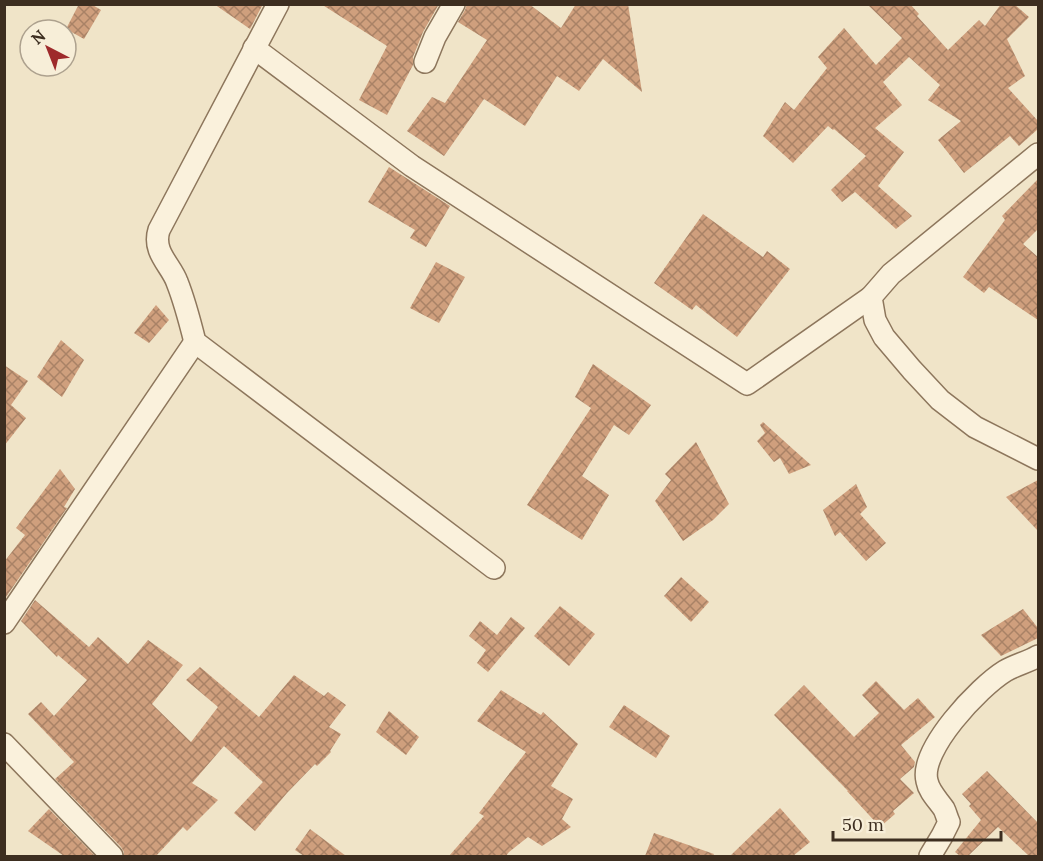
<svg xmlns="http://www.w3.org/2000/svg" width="1043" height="861" font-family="Lora,serif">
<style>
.building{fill:url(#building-cross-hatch)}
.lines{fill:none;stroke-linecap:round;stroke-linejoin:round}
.street-casing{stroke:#8d765c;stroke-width:24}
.street{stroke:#faf1dc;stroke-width:21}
</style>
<defs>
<pattern id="building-cross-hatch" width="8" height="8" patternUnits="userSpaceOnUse" patternTransform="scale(1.5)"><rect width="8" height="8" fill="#cf9f7d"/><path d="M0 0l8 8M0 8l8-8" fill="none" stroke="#a98266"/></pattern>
</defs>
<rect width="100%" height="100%" fill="#f0e4c8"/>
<!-- building -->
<g class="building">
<polygon points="79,4 91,4 101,10 84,39 66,29"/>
<polygon points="214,4 263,4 250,29"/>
<polygon points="321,4 439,4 423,32 413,57 413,65 387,115 359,100 387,46"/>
<polygon points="467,4 529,4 561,28 576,4 628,4 642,92 603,59 579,91 557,76 525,126 484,99 444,156 407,131 432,97 445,103 487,40 458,22 465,10"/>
<polygon points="867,4 910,4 919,14 917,16 948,50 979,20 985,26 1001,4 1014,4 1029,17 1007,39 1025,76 1008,88 1038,121 1038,129 1019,146 1010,136 964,173 938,140 961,121 928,100 940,85 909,57 883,82 902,105 875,128 904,152 878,186 912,216 896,229 855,192 842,202 831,190 866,156 834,129 833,130 828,126 793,163 763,136 785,102 794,110 827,68 818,57 844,28 876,65 902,38"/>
<polygon points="389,167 450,206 426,247 410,238 415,230 368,202"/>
<polygon points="1038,179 1038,229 1023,244 1038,257 1038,320 989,287 984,293 963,277 1005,220 1002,216"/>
<polygon points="703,214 763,257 767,251 790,269 737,337 696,305 692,310 654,283"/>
<polygon points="436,262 465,277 439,323 410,308"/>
<polygon points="156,305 169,320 149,343 134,333"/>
<polygon points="61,340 84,360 62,397 37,377"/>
<polygon points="593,364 651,405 629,435 614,425 582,476 609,495 582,540 527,505 591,408 575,397"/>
<polygon points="4,365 28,381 11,405 26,418 4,446"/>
<polygon points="763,422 794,450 811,465 789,474 780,458 774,462 757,441 765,433 760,425"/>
<polygon points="696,442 729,504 713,520 683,541 655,501 671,480 665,474"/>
<polygon points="60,469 75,489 64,507 67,508 4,600 4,562 25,535 16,528"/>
<polygon points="1038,480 1038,531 1006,497"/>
<polygon points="856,484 867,507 860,514 886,543 866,561 840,532 835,536 823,510"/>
<polygon points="681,577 709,602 691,622 664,596"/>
<polygon points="35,600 89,647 98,637 128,664 148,640 183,665 152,704 191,742 218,707 186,680 200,667 259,717 294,675 324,696 328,692 346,705 329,727 341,734 330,751 331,752 317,766 315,764 287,793 255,831 234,813 263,782 224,746 192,783 218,800 187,831 183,827 156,856 124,856 124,852 121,847 55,779 74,762 28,714 41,702 54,716 87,680 58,655 57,657 21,621"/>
<polygon points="560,606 595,634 569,666 534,636"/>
<polygon points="1023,609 1038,628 1038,638 1001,656 981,635"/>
<polygon points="511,617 525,628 488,672 477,663 486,650 469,636 480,621 497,635"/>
<polygon points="876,681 904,710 918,698 935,717 901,745 915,762 914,767 900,779 914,793 893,811 895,814 880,827 847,791 848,791 774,715 804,685 854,737 879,713 862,695"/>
<polygon points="501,690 541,715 543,712 578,744 551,786 573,799 562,819 571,827 542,846 528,837 509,852 506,856 449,856 484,816 479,813 526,752 477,721"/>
<polygon points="624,705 670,736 656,758 609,727"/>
<polygon points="389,711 419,737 406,755 376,732"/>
<polygon points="987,771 1038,823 1038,856 1029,856 998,827 968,856 960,856 955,852 981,820 969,806 971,804 962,794"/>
<polygon points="780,808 810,842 793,856 730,856"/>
<polygon points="49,809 95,856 64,856 28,831"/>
<polygon points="310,829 346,856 304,856 295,850"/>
<polygon points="654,833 714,854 713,856 645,856"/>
</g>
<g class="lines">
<defs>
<g id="street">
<path d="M278,4L159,230C152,252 171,265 177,282C185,302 190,322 195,342L494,568"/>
<polyline points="254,48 412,166 747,384 871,297"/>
<polyline points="425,62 435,37 454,4"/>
<polyline points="1038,154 891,274 871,297 875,320 884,337 912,370 940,400 975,427 1038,459"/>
<polyline points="4,623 195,342"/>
<polyline points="4,744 112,856"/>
<path d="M930,856L942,836L949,822C947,818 946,813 944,809C938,800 929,792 927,781C919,750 979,687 1005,671C1015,665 1028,662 1038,656"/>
</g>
</defs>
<!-- street casing -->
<use href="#street" class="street-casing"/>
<!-- street -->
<use href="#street" class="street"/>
</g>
<!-- border -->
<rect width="1043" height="861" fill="none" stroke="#3d2e20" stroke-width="12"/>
<!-- north arrow -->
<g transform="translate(48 48) rotate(318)"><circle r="28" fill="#f7eed8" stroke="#ada18e" stroke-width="1.5"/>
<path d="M0-4.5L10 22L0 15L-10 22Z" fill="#9e2a2b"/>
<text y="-9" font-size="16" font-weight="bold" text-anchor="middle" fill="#3d2e20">N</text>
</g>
<!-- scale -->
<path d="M833 831v9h168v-9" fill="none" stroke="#3d2e20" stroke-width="3"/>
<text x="842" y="831" font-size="18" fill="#3d2e20" stroke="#f7eed8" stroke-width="4.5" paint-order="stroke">50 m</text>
</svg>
